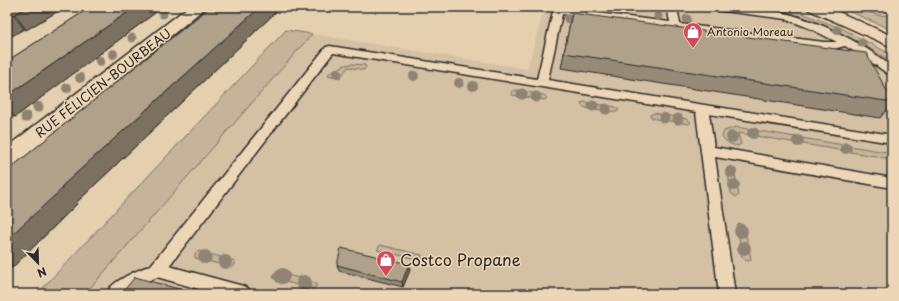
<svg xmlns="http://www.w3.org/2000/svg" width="899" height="301" font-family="'Playpen Sans',sans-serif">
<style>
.built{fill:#d4c1a4}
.green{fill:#c6b49a;stroke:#787062}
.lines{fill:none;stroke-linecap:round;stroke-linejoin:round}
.lane-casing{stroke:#2b2b2b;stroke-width:3}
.street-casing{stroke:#2b2b2b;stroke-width:3}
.secondary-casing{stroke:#2b2b2b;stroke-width:3}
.lane{fill:#ecd6b5;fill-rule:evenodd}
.street{fill:#ecd6b5;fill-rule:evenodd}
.secondary{fill:#ecd6b5;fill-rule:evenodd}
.tree{fill:#8f8472}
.wall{fill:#978a77;stroke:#2b2b2b}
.shaded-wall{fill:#7b7161;stroke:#2b2b2b}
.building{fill:#b0a18a;stroke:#2b2b2b}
.labels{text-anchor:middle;stroke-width:3;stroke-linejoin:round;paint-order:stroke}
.far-poi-label{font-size:11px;fill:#2b2b2b;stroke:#ecd6b5;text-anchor:start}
.street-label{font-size:13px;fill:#2b2b2b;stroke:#ecd6b5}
.near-poi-label{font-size:16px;fill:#2b2b2b;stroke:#ecd6b5;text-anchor:start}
</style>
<rect width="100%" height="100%" fill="#e4cfaf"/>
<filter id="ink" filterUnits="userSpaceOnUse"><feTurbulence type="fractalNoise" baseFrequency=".025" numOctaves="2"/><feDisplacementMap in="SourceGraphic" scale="8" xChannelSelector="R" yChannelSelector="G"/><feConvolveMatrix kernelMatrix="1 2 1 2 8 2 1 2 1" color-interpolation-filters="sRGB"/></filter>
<g filter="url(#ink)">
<!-- built -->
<g class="built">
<polygon points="545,7 787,7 843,29 892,55 892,294 85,294 312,34 527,69"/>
<polygon points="839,7 892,7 892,30 878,23"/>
</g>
<!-- green -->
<g class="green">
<path d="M757,7H787L792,9L843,29L892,55V62C859,42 825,22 787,12C777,9 767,9 757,7Z"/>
<polygon points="839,7 855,7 877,15 892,16 892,30"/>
<polygon points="286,30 312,34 85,294 37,294"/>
<polygon points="352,64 365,65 366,67 364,70 348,67 340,78 328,75 329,73 345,65"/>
<polygon points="515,90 544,95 547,98 545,100 512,95 511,92"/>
<polygon points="584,102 616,107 619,110 617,112 586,108 582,106 581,103"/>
<polygon points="654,113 687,119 691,122 689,124 656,119 652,118 650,115"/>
<path d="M736,127L892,153V159L738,133L741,144L738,146C731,145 725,142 722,136L724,131Z"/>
<polygon points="730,166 734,168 739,195 736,197 731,193 727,168"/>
<polygon points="739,223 744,226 751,259 747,261 742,257 737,225"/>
<polygon points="380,245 422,255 421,260 377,250"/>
<polygon points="199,251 235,261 235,265 231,267 195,258 195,253"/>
<polygon points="277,272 316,283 316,287 313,289 274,279 273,274"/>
</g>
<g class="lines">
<defs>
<path id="lane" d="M554,7H564L563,9L670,22L667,7H677L680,24L824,42H837L809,28L786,19L715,10L710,7C738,7 766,7 792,15C827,25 864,44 892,67V75L888,74L867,59L845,46L833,49L824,48L562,14L548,80L892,135V143L709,114L714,147L892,178V188L715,157L735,294H719L696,112L333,53L169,266L243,286L249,289L251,294H216L157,277L148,281L128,294H106C111,281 138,270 151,265L326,47L330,46L537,79Z"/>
<polygon id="street" points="188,7 206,7 15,165 7,167 7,147"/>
<polygon id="secondary" points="807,7 828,7 892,36 892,47 809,10"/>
</defs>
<!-- lane casing -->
<use href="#lane" class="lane-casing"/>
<!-- street casing -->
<use href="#street" class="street-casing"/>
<!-- secondary casing -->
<use href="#secondary" class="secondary-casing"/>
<!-- lane -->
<use href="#lane" class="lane"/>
<!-- street -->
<use href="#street" class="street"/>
<!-- secondary -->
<use href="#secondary" class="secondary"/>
</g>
<!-- trees -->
<g class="tree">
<circle cx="163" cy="14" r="4.5"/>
<circle cx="658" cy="16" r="4.5"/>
<circle cx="568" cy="19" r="4.5"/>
<circle cx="687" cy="19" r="4.5"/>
<circle cx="837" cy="30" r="4.5"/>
<circle cx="132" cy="38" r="4.5"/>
<circle cx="862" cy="43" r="4.5"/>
<circle cx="113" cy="54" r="5"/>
<circle cx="100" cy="61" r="5"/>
<circle cx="337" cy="73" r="5"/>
<circle cx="414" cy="76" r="5"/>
<circle cx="80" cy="78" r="5"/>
<circle cx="459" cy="83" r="5"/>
<circle cx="473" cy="86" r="5"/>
<circle cx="67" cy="88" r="5"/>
<circle cx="522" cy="94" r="5.5"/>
<circle cx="536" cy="97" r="5.5"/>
<circle cx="593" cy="106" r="5.5"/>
<circle cx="38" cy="107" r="5.5"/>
<circle cx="606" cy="109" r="5.5"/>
<circle cx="26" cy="117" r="5.5"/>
<circle cx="664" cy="118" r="5.5"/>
<circle cx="678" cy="119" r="5.5"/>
<circle cx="753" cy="133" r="6"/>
<circle cx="732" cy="137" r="6"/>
<circle cx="798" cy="141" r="6"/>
<circle cx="846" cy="148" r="6"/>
<circle cx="731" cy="172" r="6"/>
<circle cx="734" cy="185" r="6"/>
<circle cx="741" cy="231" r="7"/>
<circle cx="744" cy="248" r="7"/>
<circle cx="205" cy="257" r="7"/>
<circle cx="225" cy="262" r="7"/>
<circle cx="282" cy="276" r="8"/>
<circle cx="304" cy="283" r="8"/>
</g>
<!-- wall -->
<g class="wall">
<polygon points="7,7 65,7 26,30 24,29"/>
<polygon points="91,7 163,7 15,117 7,116 7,61"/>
<polygon points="210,7 281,7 76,203 77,204 12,268 7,266 7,171"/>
<polygon points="572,13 892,100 892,104 880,118 561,68"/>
<polygon points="409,264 410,270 403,287 339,271 337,265"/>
</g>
<!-- shaded-wall -->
<g class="shaded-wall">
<polygon points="28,7 65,7 26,30 15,14"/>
<polygon points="135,7 163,7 15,117 7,108 7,96"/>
<polygon points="260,7 281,7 76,203 77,204 12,268 7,264 7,239 61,187"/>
<polygon points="13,14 24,29 7,39 7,17"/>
<polygon points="409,264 410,270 403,287 402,282"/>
</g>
<!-- building -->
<g class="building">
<polygon points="7,7 28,7 15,14 13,14 7,17"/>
<polygon points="91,7 135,7 7,96 7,61"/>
<polygon points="210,7 260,7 61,187 63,188 7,239 7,171 119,80"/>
<polygon points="572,13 866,53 892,100 892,102 564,53"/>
<polygon points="341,248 409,264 402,282 337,265"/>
<polygon points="135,277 197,294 121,294"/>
</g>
</g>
<!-- icons -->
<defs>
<symbol id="shop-pin" viewBox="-11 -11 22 30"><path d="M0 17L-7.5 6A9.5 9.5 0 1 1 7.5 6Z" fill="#d1495b" stroke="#ecd6b5"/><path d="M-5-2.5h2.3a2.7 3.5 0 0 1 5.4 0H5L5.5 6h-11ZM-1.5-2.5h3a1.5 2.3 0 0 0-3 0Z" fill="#fff"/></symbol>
</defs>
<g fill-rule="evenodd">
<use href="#shop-pin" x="682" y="21" width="22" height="30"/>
<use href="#shop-pin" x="375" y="249" width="22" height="30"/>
</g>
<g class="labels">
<!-- far-poi labels -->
<g class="far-poi-label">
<text x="707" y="36">Antonio Moreau</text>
</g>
<!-- street labels -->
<g class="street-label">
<text transform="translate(103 83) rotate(-38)" y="5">RUE FÉLICIEN-BOURBEAU</text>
</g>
<!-- near-poi labels -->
<g class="near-poi-label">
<text x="400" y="266">Costco Propane</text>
</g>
</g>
<!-- margin -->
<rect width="899" height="301" fill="none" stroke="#ecd6b5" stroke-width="24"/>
<rect x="12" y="12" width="875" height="277" fill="none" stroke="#2b2b2b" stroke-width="1.5" filter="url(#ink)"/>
<!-- north arrow -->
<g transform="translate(38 263) rotate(157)" stroke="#ecd6b5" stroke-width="3" paint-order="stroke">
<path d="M0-3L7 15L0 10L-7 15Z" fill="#2b2b2b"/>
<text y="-6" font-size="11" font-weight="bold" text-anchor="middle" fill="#2b2b2b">N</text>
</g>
</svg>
